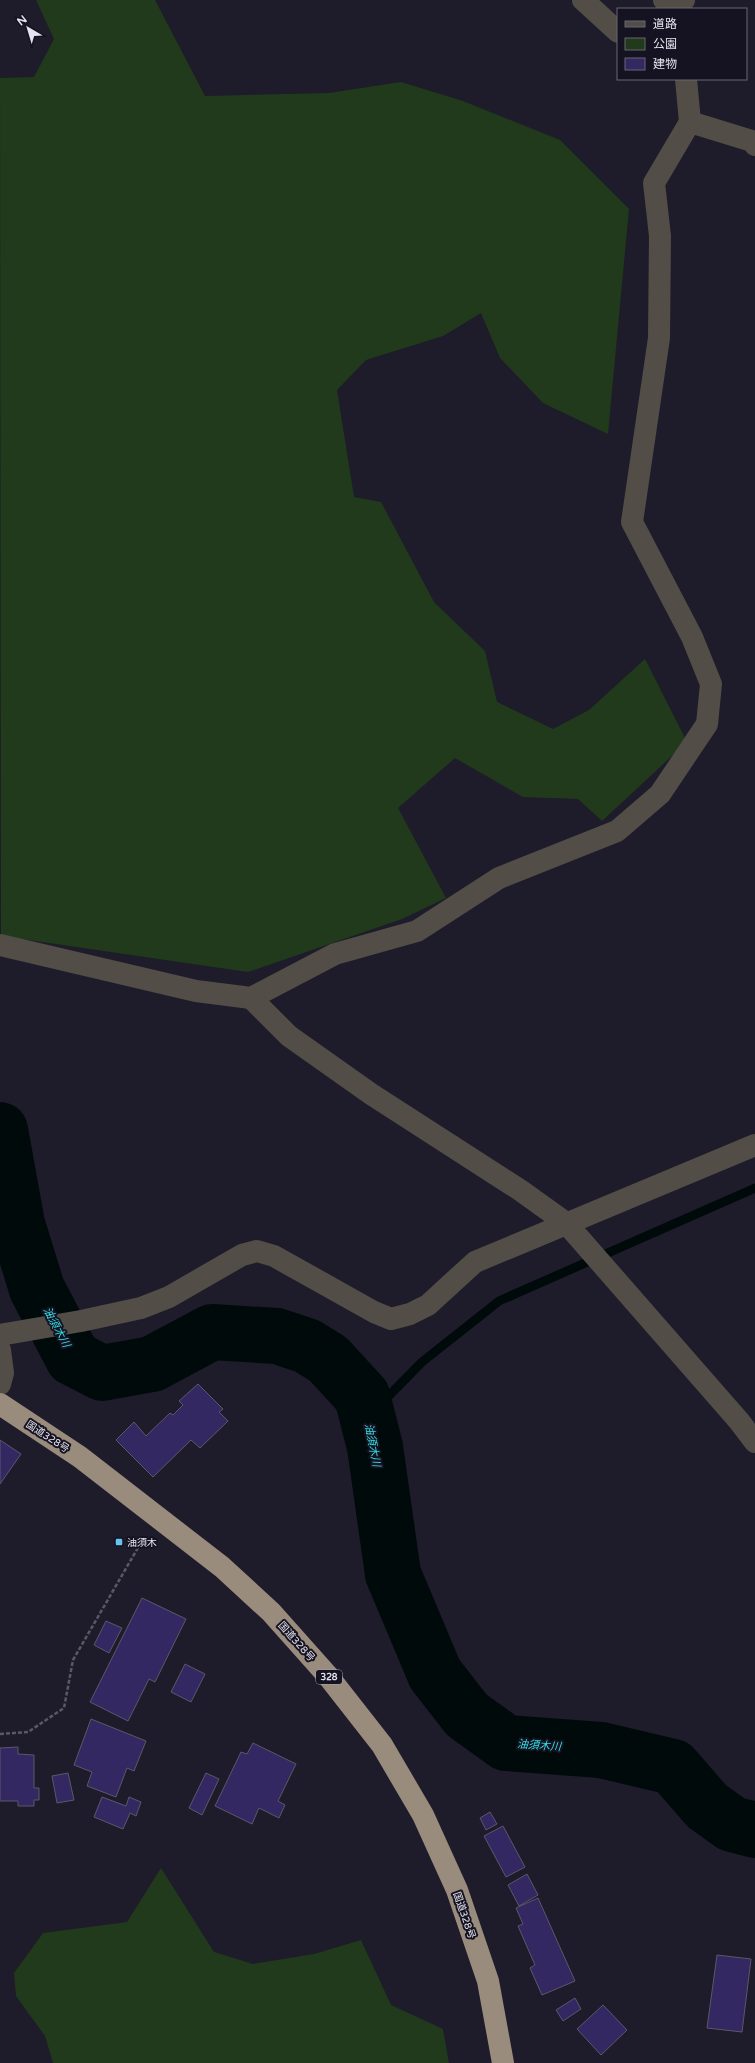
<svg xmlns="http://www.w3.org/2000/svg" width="755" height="2063" font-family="'Varela Round','Noto Sans JP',sans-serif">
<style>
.green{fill:#203a1b}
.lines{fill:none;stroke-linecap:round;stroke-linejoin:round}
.stream{stroke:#010a0a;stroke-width:9}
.river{stroke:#010a0a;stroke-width:56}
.building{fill:#342863;stroke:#5a5869}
.path{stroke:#5a5865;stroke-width:2.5;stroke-dasharray:4 2;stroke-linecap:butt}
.minor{stroke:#524d46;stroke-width:22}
.highway{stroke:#998c7d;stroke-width:22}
.poi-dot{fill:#66c4ef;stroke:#151321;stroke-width:1.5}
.labels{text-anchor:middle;stroke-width:4;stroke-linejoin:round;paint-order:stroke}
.shield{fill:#151321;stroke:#a7a5b0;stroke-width:1}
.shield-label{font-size:9px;font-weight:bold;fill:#e5e4ee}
.street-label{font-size:10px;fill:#e5e4ee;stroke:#151321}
.poi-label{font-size:10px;fill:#e5e4ee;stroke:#151321;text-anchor:start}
.water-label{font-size:11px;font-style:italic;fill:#33dee4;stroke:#151321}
</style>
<rect width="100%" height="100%" fill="#1e1c2a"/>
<!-- green -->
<g class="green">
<polygon points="36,0 155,0 205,96 329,93 401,82 463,101 560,140 629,209 608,434 543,403 500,358 481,313 443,336 366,360 337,390 354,497 381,502 434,602 485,651 497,702 553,729 589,710 645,659 687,742 602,821 578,799 523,797 455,758 398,808 446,898 402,919 248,972 1,936 0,78 34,77 54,39"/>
<polygon points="161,1868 214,1952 253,1964 314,1954 361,1940 391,2005 443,2029 449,2063 53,2063 45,2036 16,1996 14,1973 43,1933 127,1922"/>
</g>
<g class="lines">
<!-- stream -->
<polyline class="stream" points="368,1417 422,1362 499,1301 755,1188"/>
<!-- river -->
<polyline class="river" points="0,1130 17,1224 37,1289 73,1358 102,1373 152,1364 212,1332 277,1336 307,1346 328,1359 362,1396 375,1447 393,1574 435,1674 467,1715 506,1743 601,1750 673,1767 707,1806 732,1824 755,1830"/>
</g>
<!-- building -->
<g class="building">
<polygon points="198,1384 223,1409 219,1412 228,1421 200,1448 191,1440 153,1477 116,1440 134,1422 146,1436 170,1413 173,1415 183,1405 179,1401"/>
<polygon points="0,1440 21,1454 0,1484"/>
<polygon points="142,1598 186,1619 155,1682 149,1679 128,1721 90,1702"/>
<polygon points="106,1621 122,1628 109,1653 94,1645"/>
<polygon points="185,1664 205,1674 191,1702 171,1692"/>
<polygon points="91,1719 146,1741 134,1771 127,1768 116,1797 87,1786 92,1772 74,1765"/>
<polygon points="253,1743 296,1764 278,1801 285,1805 279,1818 259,1808 252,1824 215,1806 241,1752 247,1754"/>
<polygon points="18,1747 18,1754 34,1755 34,1788 39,1788 39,1800 34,1800 34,1806 18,1806 18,1801 0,1801 0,1748"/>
<polygon points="68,1773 74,1800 57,1803 52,1776"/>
<polygon points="206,1773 219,1779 202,1815 189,1808"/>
<polygon points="102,1797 126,1806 129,1797 141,1802 136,1816 130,1813 123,1829 94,1817"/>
<polygon points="490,1812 497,1824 486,1830 480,1818"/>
<polygon points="503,1826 525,1867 506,1877 484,1836"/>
<polygon points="527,1874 538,1895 519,1906 508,1885"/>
<polygon points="538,1898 575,1981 542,1995 530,1968 535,1965 518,1926 523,1924 516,1908"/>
<polygon points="717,1955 751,1959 742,2032 707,2028"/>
<polygon points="575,1998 581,2009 563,2021 556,2010"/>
<polygon points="603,2005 627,2030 601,2055 577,2029"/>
</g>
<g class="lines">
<!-- path -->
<polyline class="path" points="0,1734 28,1732 64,1708 73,1660 143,1539"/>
<!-- minor -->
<g class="minor">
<polyline points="583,0 618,32"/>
<polyline points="664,0 671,7 684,0"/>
<polyline points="690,122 752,141 755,145"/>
<polyline points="0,945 196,991 251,998 335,954 417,931 499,878 617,831 660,794 707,724 711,684 692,637 632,522 659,338 660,236 654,183 690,122 686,79"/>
<polyline points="251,998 289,1036 371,1094 520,1190 566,1223 739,1421 755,1442"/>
<polyline points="0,1335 81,1321 141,1308 169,1297 242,1255 257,1251 274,1256 374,1312 391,1319 410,1314 428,1305 475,1262 755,1145"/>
<polyline points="0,1350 3,1373 0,1384"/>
</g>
<!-- highway -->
<polyline class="highway" points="0,1404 80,1457 222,1567 271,1612 328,1676 382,1745 423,1815 457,1890 488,1981 503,2063"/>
</g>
<!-- markers -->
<rect class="poi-dot" x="115" y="1538" width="8" height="8" rx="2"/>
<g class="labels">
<!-- shield labels -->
<rect class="shield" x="316" y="1670" width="26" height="14" rx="3"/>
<g class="shield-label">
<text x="329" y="1680">328</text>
</g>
<!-- street labels -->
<g class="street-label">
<text transform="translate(48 1436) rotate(33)" y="4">国道328号</text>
<text transform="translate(297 1641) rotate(48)" y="4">国道328号</text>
<text transform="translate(465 1915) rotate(71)" y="4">国道328号</text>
</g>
<!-- poi labels -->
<g class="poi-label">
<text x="127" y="1546">油須木</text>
</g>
<!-- water labels -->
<g class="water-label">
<text transform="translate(57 1327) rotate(62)" y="4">油須木川</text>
<text transform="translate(373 1445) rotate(79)" y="4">油須木川</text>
<text transform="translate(539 1745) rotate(4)" y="4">油須木川</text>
</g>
</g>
<!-- legend -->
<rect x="617" y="8" width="130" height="72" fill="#151321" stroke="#686773"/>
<rect x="625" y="21" width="20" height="6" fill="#524d46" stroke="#686773"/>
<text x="653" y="28" font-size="12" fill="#e5e4ee">道路</text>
<rect x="625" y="38" width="20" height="12" fill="#203a1b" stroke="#686773"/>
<text x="653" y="48" font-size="12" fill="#e5e4ee">公園</text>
<rect x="625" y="58" width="20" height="12" fill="#342863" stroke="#686773"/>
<text x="653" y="68" font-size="12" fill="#e5e4ee">建物</text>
<!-- north arrow -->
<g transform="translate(28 28) rotate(322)" stroke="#151321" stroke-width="3" paint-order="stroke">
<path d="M0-3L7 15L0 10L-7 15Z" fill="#e5e4ee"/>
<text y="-6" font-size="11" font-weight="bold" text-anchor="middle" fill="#e5e4ee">N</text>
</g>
</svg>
